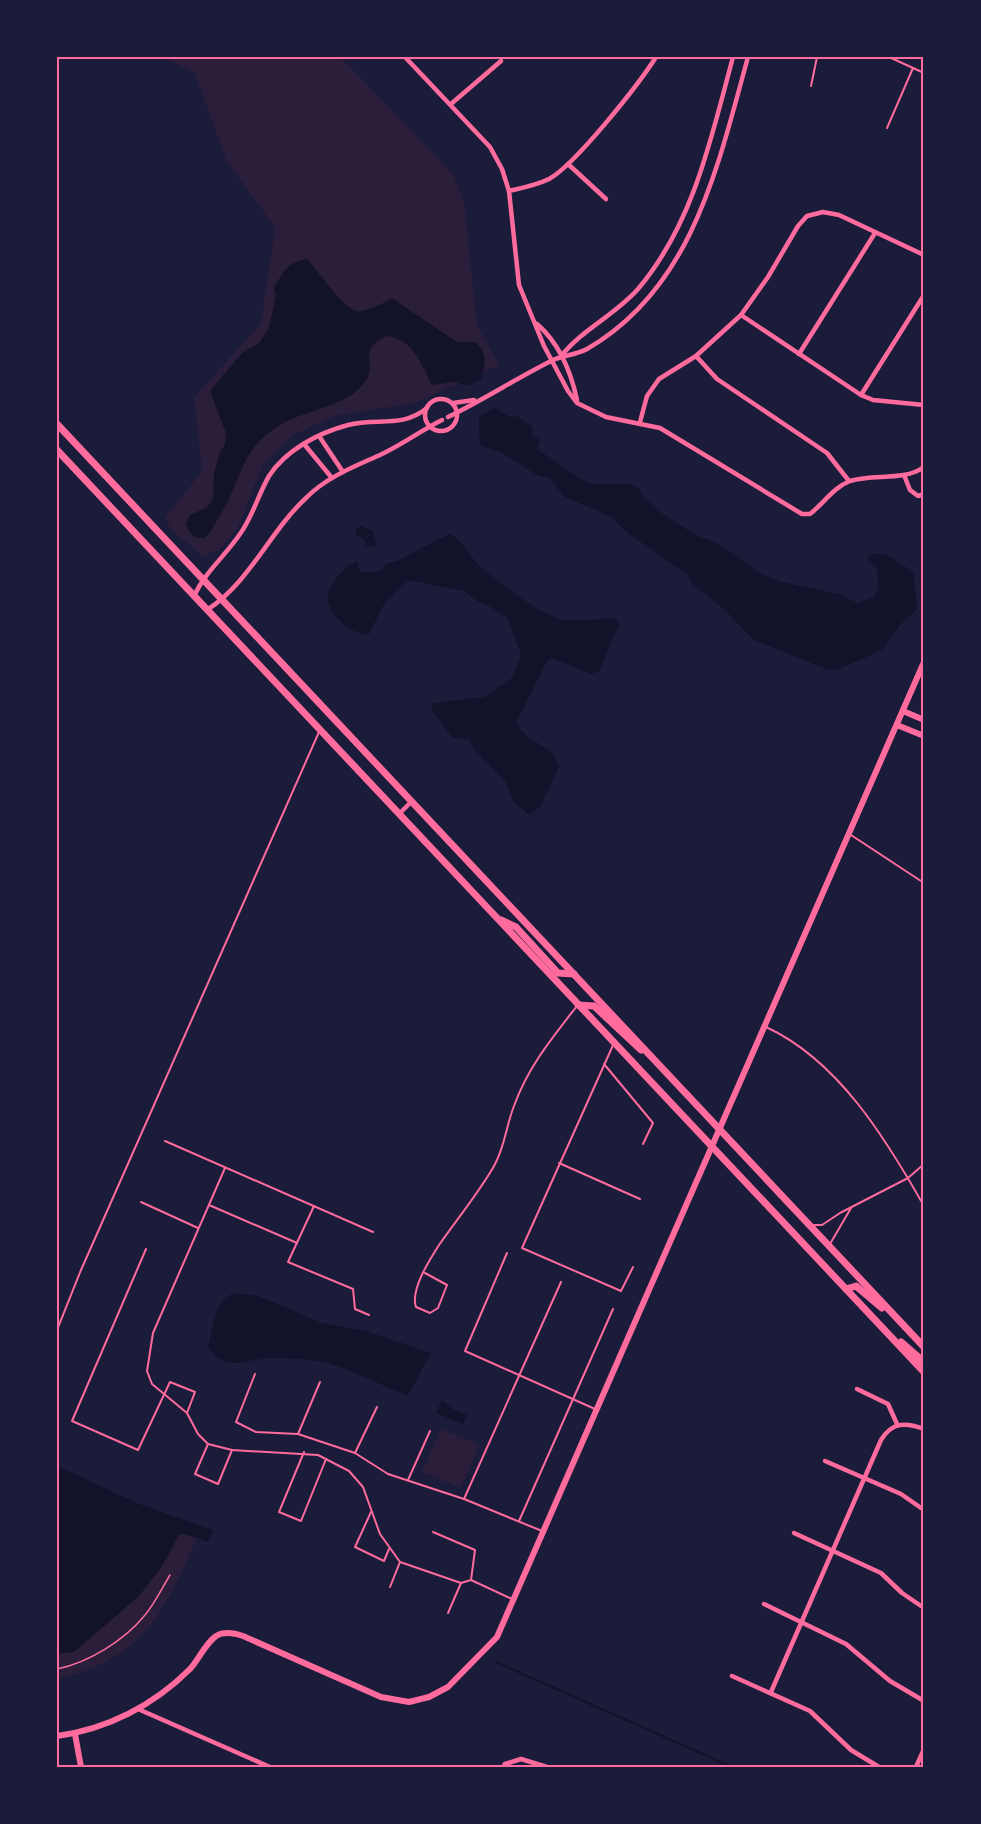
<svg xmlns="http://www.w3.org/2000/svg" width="981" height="1824" font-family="Literata,serif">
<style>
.green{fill:#2a1e3b}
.water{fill:#12122b}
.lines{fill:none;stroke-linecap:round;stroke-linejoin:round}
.stream{stroke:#12122b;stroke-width:2}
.path{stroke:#ff6b9d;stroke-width:1.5}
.service{stroke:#ff6b9d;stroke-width:2}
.minor{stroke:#ff6b9d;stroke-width:4.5}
.tertiary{stroke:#ff6b9d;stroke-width:6}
.secondary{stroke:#ff6b9d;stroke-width:7}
.neatline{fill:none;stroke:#ff6b9d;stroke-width:2}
</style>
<rect width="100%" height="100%" fill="#1b1b3a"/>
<!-- green -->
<g class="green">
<polygon points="162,57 341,57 453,174 464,202 477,325 499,365 415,403 334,416 292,436 263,465 237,529 220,549 203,557 171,529 165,518 202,471 194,397 261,324 275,227 227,162 195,73"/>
<polygon points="441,1429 479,1445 461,1488 422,1472"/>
<path d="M57,1471L199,1534C165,1609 146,1659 57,1679Z"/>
</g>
<!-- water -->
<g class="water">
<path d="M307,259C317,270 344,308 356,311C366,313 384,303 392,298L457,342H475C489,354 485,363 481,379L469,386L454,382L432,385C421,363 413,339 386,336C356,351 378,363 365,382C347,407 304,410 280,425C245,446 243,470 227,503C222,513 216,521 211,531L205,538C194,539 190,534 186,524L190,515L206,508L213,500L214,473L220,452L225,445L226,433L210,391L241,354L259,343L269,328L276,295L274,288C283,272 288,262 307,259Z"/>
<polygon points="495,408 510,417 517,416 532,427 532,435 540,440 537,449 580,479 594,484 628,484 638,488 643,497 663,514 695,535 710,540 731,552 761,574 782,582 838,594 858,603 873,597 879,589 877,568 867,558 871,553 887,555 913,572 917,609 901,624 882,650 837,670 826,669 754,640 725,610 691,583 689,576 628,533 610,516 565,497 548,477 539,476 502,453 480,445 479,416"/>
<polygon points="360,526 373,531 376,544 374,547 366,546 364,539 356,534 356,529"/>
<path d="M449,534C463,540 468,554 477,563C492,579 545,618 565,620C582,621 600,619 616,618L619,624L599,671L591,674L553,658L547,661L517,721C521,743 556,744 559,767L540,807L529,815L513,801L505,781L473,748L470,740L452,737L431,710L433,703L484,697L512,678L521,654L507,618L489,606L477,601L464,591L408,580L385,602L369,634C355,637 330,616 328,601C327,585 344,566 357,561L360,573L382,571L385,564L397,561Z"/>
<path d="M235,1293L258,1296L322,1323L369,1332L431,1353L408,1395C381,1386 357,1372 330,1364C314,1359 291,1358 274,1358C248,1357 226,1376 208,1346C215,1327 211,1301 235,1293Z"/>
<polygon points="442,1400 454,1410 467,1415 463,1424 436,1413"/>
<polygon points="57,1466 139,1504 213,1530 208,1542 184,1534 179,1535 161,1568 138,1597 74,1652 57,1654"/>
</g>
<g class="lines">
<!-- stream -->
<polyline class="stream" points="496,1662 732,1767"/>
<!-- path -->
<path class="path" d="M57,1669C88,1663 125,1640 145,1615C155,1603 162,1588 170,1575"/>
<!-- service -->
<g class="service">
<polyline points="889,57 924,73"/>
<polyline points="811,86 817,57"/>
<polyline points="887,128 913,68"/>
<polyline points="851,835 924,883"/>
<path d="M766,1027C838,1060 886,1139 924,1206"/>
<polyline points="614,1043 522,1248 621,1291 633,1267"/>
<polyline points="604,1064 653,1123 643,1144"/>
<polyline points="165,1141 373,1232"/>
<polyline points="559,1163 640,1199"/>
<polyline points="225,1168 153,1333 147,1371 152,1384 187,1413 198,1434 208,1444 232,1450 318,1455 349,1471 363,1487 380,1534 400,1562 461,1583 471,1580 512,1599"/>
<polyline points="141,1202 198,1228"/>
<polyline points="209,1205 297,1243"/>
<polyline points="314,1206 288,1262 353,1289 355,1309 369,1315"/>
<polyline points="812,1225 822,1225 840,1213 908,1178 924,1164"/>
<polyline points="830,1244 851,1208"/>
<polyline points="146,1249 72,1421 138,1450 170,1382 195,1392 187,1413"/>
<polyline points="507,1253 465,1351 595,1409"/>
<path d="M425,1273L447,1285L438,1308L430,1313L416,1307C410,1290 430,1259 439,1245C457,1219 478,1194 494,1166C505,1147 506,1126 514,1106C528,1067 552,1038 577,1006"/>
<polyline points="57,1330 81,1270 319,732"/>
<polyline points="255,1374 236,1422 256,1432 298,1434 355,1453 388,1474 464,1499 542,1531"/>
<polyline points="298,1434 320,1382"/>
<polyline points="208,1444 195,1474 218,1484 232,1450"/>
<polyline points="304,1452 279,1512 301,1521 326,1459"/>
<polyline points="355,1453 377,1407"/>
<polyline points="408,1480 430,1431"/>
<polyline points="464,1499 561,1282"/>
<polyline points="371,1512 355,1547 384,1561 389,1549"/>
<polyline points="519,1521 613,1309"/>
<polyline points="433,1532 475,1550 471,1580"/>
<polyline points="390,1587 400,1562"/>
<polyline points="448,1613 461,1583"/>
</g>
<!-- minor -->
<g class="minor">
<path d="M405,57L490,147L502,169L509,191L519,285L544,346L568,391L577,403L606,417L660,428L802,514H810C823,504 834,487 850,481C874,473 903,482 924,467"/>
<polyline points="451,104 501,61"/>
<polyline points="568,164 606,199"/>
<path d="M509,191C522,188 537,185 549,179C575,165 639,84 656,57"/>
<polyline points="741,315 861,395 873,400 924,405"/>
<path d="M537,324C559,343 571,372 577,400"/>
<polyline points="799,354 875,233"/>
<path d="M562,355C583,329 615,315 638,289C694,223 711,138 733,57"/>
<polyline points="696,356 717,379 827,453 849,481"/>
<polyline points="861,395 924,295"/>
<circle cx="441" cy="415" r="16"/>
<polyline points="453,403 474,400"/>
<path d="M448,417C483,400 517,378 553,360C564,355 576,355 587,349C693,288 718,165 748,57"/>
<polyline points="640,422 647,396 659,379 696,356 741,315 768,277 798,226 807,216 823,212 839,215 924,255"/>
<polyline points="319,436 343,472"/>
<polyline points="304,444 332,478"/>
<polyline points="904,475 910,490 918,496 924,494"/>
<path d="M194,596C206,571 225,556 240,534C253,516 258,495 269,476C286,450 318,433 348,425C377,417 401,429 427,408"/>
<path d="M207,610C251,581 269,532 307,497C328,476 356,466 382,454C403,444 422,430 442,420"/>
<polyline points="399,814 412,801"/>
<polyline points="857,1389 888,1404 897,1424"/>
<polyline points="825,1461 901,1494 924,1510"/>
<polyline points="794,1533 881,1573 902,1593 924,1608"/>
<polyline points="764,1604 846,1644 890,1681 924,1701"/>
<polyline points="732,1676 810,1711 851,1750 879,1767"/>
<path d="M771,1692L881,1440C892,1422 905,1422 924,1429"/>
<polyline points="138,1709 270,1767"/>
<polyline points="503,1767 505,1764 521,1759 547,1767"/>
<polyline points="916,1767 924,1749"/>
</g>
<!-- tertiary -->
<g class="tertiary">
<polyline points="903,711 924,720"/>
<polyline points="897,725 924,736"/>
<polyline points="75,1734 81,1767"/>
<path d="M57,1736C108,1729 154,1705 190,1669C199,1659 205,1644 216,1636C224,1631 234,1633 243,1636L381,1697L409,1702L429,1697L448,1687L497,1637L924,662"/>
</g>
<!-- secondary -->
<g class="secondary">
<polyline points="57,424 924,1347"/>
<polyline points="57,450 924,1372"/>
<polyline points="501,920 516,927 558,973 574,974"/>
<polyline points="578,1005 594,1006 641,1050"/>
<polyline points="846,1289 856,1286 882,1308"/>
<polyline points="901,1342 924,1362"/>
</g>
</g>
<!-- border -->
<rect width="981" height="1824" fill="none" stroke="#1b1b3a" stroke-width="117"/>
<rect x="58" y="58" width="864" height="1708" class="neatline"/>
</svg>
